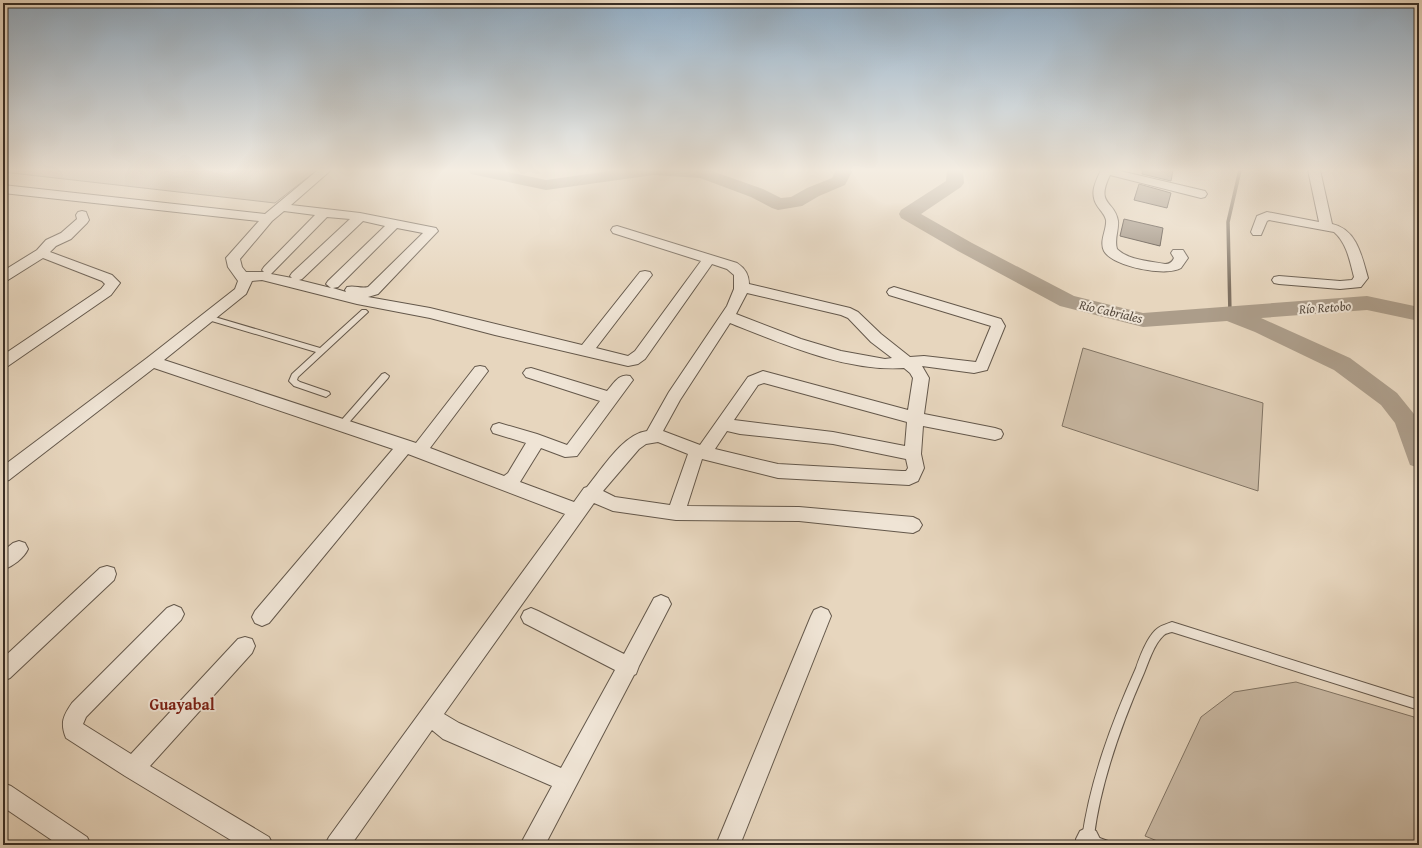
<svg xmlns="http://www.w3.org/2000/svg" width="1422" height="848" font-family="'Gentium Book Plus',serif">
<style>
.green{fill:#c9b9a4;stroke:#817464}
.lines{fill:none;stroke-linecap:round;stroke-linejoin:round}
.stream{stroke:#7e7162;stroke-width:3.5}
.river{fill:#ac9d8a;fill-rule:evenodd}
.building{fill:#938575;stroke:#392e25}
.lane-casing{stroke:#64584b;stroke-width:2}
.street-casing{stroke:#64584b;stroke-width:2}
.lane{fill:#efe4d5;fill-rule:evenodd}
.street{fill:#efe4d5;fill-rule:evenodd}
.labels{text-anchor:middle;stroke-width:4;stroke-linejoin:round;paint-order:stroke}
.water-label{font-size:13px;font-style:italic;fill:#564a3e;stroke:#efe4d5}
.near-neighbourhood-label{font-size:16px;font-weight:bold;fill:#7a1f14;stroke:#efe4d5}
</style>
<rect width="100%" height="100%" fill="#e7d6be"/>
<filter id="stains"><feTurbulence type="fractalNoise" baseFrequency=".005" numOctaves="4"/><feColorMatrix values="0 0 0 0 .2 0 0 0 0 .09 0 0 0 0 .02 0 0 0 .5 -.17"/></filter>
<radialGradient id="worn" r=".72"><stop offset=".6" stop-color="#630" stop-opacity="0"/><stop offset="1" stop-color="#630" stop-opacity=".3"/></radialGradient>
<!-- green -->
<g class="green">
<polygon points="3,170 317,170 275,203 3,172"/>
<polygon points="1083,348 1263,403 1258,491 1062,426"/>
<polygon points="1296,682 1414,717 1419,747 1419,845 1167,845 1145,836 1201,717 1234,692"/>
</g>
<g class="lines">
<!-- stream -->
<polyline class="stream" points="1230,314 1228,222 1240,170"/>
<!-- river -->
<g class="river">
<polygon points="468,170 499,170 546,180 617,170 709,170 763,189 781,198 791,197 807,188 832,178 836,170 853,170 845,185 819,196 802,206 778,210 772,208 751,197 700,178 654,175 546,190 471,174"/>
<polygon points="947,170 963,170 964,183 961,187 921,214 972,243 1074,296 1143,313 1367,296 1419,307 1419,321 1367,310 1261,318 1350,358 1397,393 1414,414 1419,423 1419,468 1410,465 1395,423 1381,405 1334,370 1255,332 1227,321 1143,327 1060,306 958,251 901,218 899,214 901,210 946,181"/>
</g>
</g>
<!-- building -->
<g class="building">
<polygon points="1143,170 1173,170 1171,181 1142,174"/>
<polygon points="1139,184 1171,193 1167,208 1134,200"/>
<polygon points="1124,219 1163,228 1160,246 1120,236"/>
</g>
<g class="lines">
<defs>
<g id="lane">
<polygon points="362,310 366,310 368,312 298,377 297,380 300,382 329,392 330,394 326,397 294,386 289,381 292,374 316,352 205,319 204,317 208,315 320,348"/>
<polygon points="385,373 389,376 388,378 345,427 339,427 338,425 339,423 382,374"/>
<path d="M1172,622L1416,699L1419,700V708L1416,709L1172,632C1169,633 1166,633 1164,635C1154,644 1149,661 1144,673C1122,723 1101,781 1094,836L1108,841L1110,845H1089L1084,843L1082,839C1090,780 1112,722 1136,668C1140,656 1148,635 1158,628C1162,625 1167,624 1172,622Z"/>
</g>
<g id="street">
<path d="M318,170H331L291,205L360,213L436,228L438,231L378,294L368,297L430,308L582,345L640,272L645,271L650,272L652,275L596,348L628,356L635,351L701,261L613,233L611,230L613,227L617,226L737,263C745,268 749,275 749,284L850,308L858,312L881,334L910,357L924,356L976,362L991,326L889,295L887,292L889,289L894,287L1001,319L1005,326L987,370L974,373L922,366L929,378L924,414L995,428L1001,430L1003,434L1001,438L995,440L923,426L921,454L924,468L918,481L909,485L778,478L702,459L687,506L799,507L913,517L919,520L922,525L919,530L913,533L799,521L676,520L613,511L594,503L444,714L459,723L561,768L615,670L524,623L521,617L524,611L531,608L538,611L624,654L654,598L661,595L668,598L671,604L639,666L636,674L634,675L545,845H520L552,786L443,739L432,730L351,845H325L329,837L565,514L408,454L269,623L262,626L255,623L252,617L255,611L393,449L154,368L9,480L3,482V466L147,358L235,289L238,281L228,267L226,258L259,221L3,193V185L265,214ZM284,211L315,215L264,267L262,270L264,272H246L242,267L240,259L272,221ZM327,217L350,219L292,273L290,276L292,278L271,274ZM363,221L385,226L328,281L326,284L331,288L299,280L302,279ZM397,228L423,233L368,287C361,289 355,285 347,287L345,290L346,292L333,288L338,287ZM712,264L727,269L734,275V289L727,306L669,392L647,431C623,434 602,469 587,487L584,488L574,502L520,482L541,448L565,457L577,456L630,384L633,380L630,376C619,373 614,383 607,391L531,368L526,369L523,373L526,377L600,401L567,445L537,434L499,423L493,425L491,429L493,433L526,443L508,473L504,476L430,448L485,375L488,371L485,367L480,366L475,367L416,443L164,360L246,294L252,281L262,280L357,304L430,318L495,335L628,366L638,364L645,359ZM747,293L841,315L848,318L871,342L892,358L885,359L841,351L801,339L736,314ZM730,323C783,344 846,372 904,368L910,373L913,378L908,410L763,371L748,377L700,445L663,431L680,400ZM764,383L907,422L905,446L833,432L734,420L758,385ZM727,431L740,434L833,444L906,459L908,468L906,471H902L778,464L715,449ZM658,442L688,454L670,505L615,497L603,491L639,449L646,444Z"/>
<path d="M1101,170H1116L1205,191L1207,194L1205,197L1201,198L1110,175C1095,206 1115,200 1118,221C1119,230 1114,239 1117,249C1128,260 1149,261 1165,264C1170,264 1172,262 1174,258L1171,253L1173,250H1183L1188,258L1181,268C1167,277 1113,267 1104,251C1099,241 1107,230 1106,220C1105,215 1101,211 1098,207C1089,194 1095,183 1101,170Z"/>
<path d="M1308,170H1320L1332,224C1357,229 1362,257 1368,278L1361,287L1340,289L1279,284L1274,283L1272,280L1274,277L1279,276L1340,281L1352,280L1354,277C1350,262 1347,243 1334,232L1269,220L1267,221L1261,235H1253L1251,232L1257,216L1267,212L1319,222Z"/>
<polygon points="82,211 86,212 89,220 87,223 71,239 56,246 50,252 112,275 120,283 111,295 8,366 3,367 3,355 101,289 105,284 102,281 43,258 8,280 3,281 3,271 37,250 46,240 61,233 77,219 76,215 78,212"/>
<path d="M19,541L25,543L28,549C24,558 13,566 3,570V551L13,543Z"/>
<polygon points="107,566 114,568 116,574 114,580 10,678 3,681 3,658 100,568"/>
<path d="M174,605L181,608L184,614L181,620L86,717L83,724L131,754L238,639L245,637L252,639L255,646L252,653L150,766L269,837L273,845H239L125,776L66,738C60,723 63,716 72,703L167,608Z"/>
<polygon points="821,607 828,610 831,616 740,845 716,845 811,616 814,610"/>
<polygon points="3,783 11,786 87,837 91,845 59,845 3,807"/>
<polygon points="1088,827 1096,831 1100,839 1100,845 1076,845 1076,839 1080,831"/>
</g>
</defs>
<!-- lane casing -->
<use href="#lane" class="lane-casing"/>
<!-- street casing -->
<use href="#street" class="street-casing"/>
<!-- lane -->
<use href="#lane" class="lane"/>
<!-- street -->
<use href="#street" class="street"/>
</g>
<!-- sky -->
<linearGradient id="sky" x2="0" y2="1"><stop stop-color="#90abc2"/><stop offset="0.59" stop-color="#f4ede2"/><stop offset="1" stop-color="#f4ede2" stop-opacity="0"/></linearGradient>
<rect width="1422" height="288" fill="url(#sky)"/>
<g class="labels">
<!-- water labels -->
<g class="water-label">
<text transform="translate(1325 307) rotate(-4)" y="5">Río Retobo</text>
<text transform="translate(1111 311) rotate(13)" y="5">Río Cabriales</text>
</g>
<!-- near-neighbourhood labels -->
<g class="near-neighbourhood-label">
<text x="182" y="710">Guayabal</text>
</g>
</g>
<!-- margin -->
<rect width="1422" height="848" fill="none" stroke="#e7d6be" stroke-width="16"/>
<rect x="4" y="4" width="1414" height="840" fill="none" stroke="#392e25" stroke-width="2"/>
<rect x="8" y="8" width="1406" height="832" fill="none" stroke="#392e25"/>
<rect width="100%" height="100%" filter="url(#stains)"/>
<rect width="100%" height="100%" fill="url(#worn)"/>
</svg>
